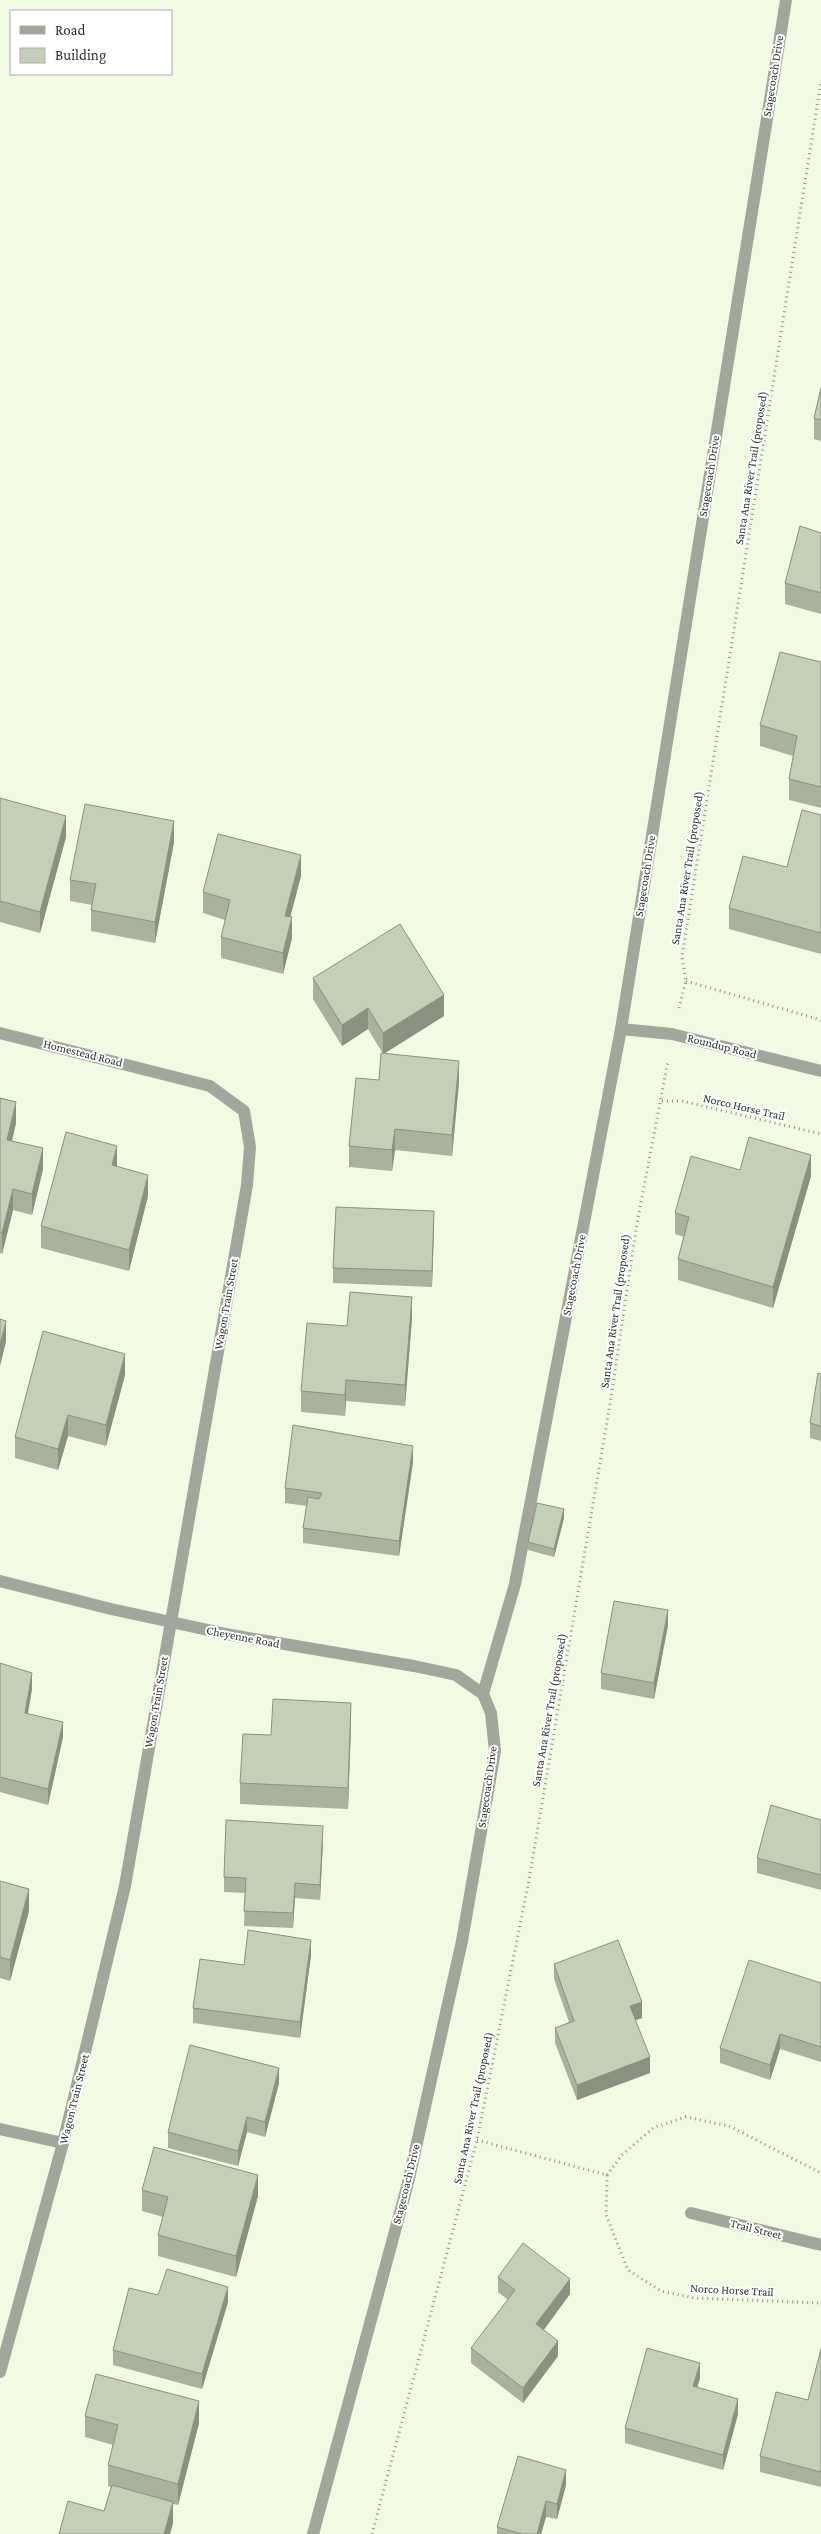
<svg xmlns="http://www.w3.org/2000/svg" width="821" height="2534" font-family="'Crimson Pro',serif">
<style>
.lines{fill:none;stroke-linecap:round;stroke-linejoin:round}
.path{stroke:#8d9483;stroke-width:3;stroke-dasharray:1 4;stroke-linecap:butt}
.minor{stroke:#a2a69c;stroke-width:12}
.wall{fill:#a9b29e}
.shaded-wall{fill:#899181}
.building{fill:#c4cfb8;stroke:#899181}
.labels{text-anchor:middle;stroke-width:4;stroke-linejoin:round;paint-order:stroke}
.street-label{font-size:12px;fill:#2d3128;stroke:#fff}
</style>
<rect width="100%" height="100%" fill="#f1fbe3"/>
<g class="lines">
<!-- path -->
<g class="path">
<polyline points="686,981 821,1020"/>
<polyline points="679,1008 686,981 682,957 821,81"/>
<polyline points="662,1101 682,1101 821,1134"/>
<polyline points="477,2140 607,2175 606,2215 628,2270 661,2291 694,2298 821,2303"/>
<polyline points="607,2175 622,2155 653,2128 686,2117 729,2126 821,2173"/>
<polyline points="372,2534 477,2140 529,1880 611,1398 637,1223 668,1061"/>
</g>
<!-- minor -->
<g class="minor">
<polyline points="621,1029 672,1034 821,1071"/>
<polyline points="0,1033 210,1086 244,1111 250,1147 247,1185 125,1886 63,2143 0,2372"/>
<polyline points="0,1581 111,1609 231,1635 414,1666 456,1675 483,1694"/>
<polyline points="0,2129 63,2143"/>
<polyline points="691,2213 821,2245"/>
<polyline points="313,2534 408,2183 462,1941 495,1751 491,1713 483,1694 515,1584 621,1029 786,0"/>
</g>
</g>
<!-- wall -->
<g class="wall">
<polygon points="821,388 821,441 814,439 814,418"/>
<polygon points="821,533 821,614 785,604 785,583"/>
<polygon points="821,662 821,808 789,800 789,779 793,756 760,746 760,725"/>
<polygon points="0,798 66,837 40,933 0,922"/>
<polygon points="821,815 821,954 729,929 729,908 787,867"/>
<polygon points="174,842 155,943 91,931 91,910 92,905 70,901 70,880"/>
<polygon points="301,876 290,917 292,938 283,974 221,958 221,937 225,920 203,913 203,892"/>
<polygon points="313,978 444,1016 384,1054 459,1082 452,1156 395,1150 392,1171 349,1167 349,1146 379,1080 383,1054 368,1029 342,1046 313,999"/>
<polygon points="0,1098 16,1123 12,1141 43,1169 32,1215 13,1210 2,1254 0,1253"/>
<polygon points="117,1167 148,1196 129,1271 41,1248 41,1226"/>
<polygon points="740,1170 811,1176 773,1308 678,1280 678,1259 684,1237 675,1234 675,1213"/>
<polygon points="434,1226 432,1287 333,1283 333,1268"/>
<polygon points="412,1318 405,1406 346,1401 345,1416 301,1412 301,1391 347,1326"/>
<polygon points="821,1374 821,1441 810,1438 810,1423"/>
<polygon points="125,1375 106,1446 68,1436 58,1470 15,1458 15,1437"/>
<polygon points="413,1462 399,1556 303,1543 303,1528 307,1506 285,1503 285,1488"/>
<polygon points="564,1518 554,1557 528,1550 528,1542"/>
<polygon points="668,1625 654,1699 601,1689 601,1673"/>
<polygon points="0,1663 32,1689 28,1714 63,1737 48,1805 0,1792"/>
<polygon points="351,1724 348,1809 240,1804 240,1783 271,1735"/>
<polygon points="821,1820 821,1890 757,1873 757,1858"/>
<polygon points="323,1841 320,1900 295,1898 293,1928 244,1926 245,1893 224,1892 224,1877"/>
<polygon points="0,1881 29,1911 10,1981 0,1978"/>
<polygon points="311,1955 300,2038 193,2023 193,2008 244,1965"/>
<polygon points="554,1964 642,2018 636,2020 650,2073 577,2100 555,2043 555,2028 569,2022 554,1979"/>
<polygon points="821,1983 821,2062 780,2049 770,2080 720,2063 720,2048"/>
<polygon points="279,2083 265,2137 247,2132 238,2166 168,2148 168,2132"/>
<polygon points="142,2190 258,2196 236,2277 158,2256 158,2235 163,2217 142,2211"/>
<polygon points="498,2277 570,2294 544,2330 558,2356 523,2403 471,2363 471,2348 508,2300 498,2292"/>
<polygon points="158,2295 228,2302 202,2389 113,2365 113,2350"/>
<polygon points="821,2349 821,2487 760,2472 760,2456 808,2400"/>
<polygon points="700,2378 697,2387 738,2414 723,2470 625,2443 625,2428"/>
<polygon points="85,2416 199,2423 178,2505 173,2504 173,2523 170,2534 104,2511 111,2487 108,2486 108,2465 113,2445 85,2437"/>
<polygon points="566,2485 557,2519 546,2517 541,2534 497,2534 497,2527"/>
</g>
<!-- shaded-wall -->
<g class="shaded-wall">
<polygon points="66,816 66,837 40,933 40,912"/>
<polygon points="174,821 174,842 155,943 155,922"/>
<polygon points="301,855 301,876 285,937 285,916"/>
<polygon points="292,917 292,938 283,974 283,953"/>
<polygon points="444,995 444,1016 383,1054 383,1033"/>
<polygon points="368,1008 368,1029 342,1046 342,1025"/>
<polygon points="459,1061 459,1082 452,1156 452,1135"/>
<polygon points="16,1102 16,1123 7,1161 7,1140"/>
<polygon points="395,1129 395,1150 392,1171 392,1150"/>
<polygon points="117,1146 117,1167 112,1165"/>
<polygon points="43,1148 43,1169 32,1215 32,1194"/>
<polygon points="811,1155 811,1176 773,1308 773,1287"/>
<polygon points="148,1175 148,1196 129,1271 129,1250"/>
<polygon points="13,1189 13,1210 2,1254 2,1233"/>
<polygon points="434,1211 434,1226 432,1287 432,1271"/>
<polygon points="412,1297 412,1318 405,1406 405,1385"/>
<polygon points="6,1321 6,1342 0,1366 0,1345"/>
<polygon points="125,1354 125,1375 106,1446 106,1425"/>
<polygon points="346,1380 346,1401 345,1416 345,1395"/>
<polygon points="68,1415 68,1436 58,1470 58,1449"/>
<polygon points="413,1446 413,1462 399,1556 399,1541"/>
<polygon points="564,1509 564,1518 554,1557 554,1549"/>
<polygon points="668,1610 668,1625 654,1699 654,1683"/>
<polygon points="32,1673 32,1689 25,1728 25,1713"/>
<polygon points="351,1703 351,1724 348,1809 348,1788"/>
<polygon points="63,1722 63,1737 48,1805 48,1789"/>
<polygon points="323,1826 323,1841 320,1900 320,1885"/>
<polygon points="295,1883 295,1898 293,1928 293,1913"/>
<polygon points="29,1889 29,1911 10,1981 10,1960"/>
<polygon points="311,1940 311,1955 300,2038 300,2022"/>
<polygon points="642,2002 642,2018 630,2022 630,2006"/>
<polygon points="780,2034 780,2049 770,2080 770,2065"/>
<polygon points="650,2057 650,2073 577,2100 577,2085"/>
<polygon points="279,2068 279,2083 265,2137 265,2122"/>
<polygon points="247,2117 247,2132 238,2166 238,2151"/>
<polygon points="258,2175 258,2196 236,2277 236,2256"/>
<polygon points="570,2279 570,2294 536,2340 536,2324"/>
<polygon points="228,2287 228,2302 202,2389 202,2374"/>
<polygon points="558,2341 558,2356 523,2403 523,2388"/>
<polygon points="700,2363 700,2378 693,2402 693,2386"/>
<polygon points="738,2399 738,2414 723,2470 723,2455"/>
<polygon points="199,2401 199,2423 178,2505 178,2484"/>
<polygon points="566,2470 566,2485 557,2519 557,2504"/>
<polygon points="546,2501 546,2517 541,2534 537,2534"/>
<polygon points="173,2502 173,2523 170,2534 164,2534"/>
</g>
<!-- building -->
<g class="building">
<polygon points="821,388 821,420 814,418"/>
<polygon points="800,526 821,533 821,593 785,583"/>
<polygon points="780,652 821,662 821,787 789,779 797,736 760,725"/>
<polygon points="0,798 66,816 40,912 0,901"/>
<polygon points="85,804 174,821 155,922 91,910 96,884 70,880"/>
<polygon points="802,810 821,815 821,933 729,908 743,856 787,867"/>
<polygon points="218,834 301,855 285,916 292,917 283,953 221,937 230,900 203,892"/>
<polygon points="400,924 444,995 383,1033 368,1008 342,1025 313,978"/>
<polygon points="381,1053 459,1061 452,1135 395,1129 392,1150 349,1146 356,1078 379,1080"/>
<polygon points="0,1098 16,1102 7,1140 43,1148 32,1194 13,1189 2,1233 0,1232"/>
<polygon points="66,1132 117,1146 112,1165 148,1175 129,1250 41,1226"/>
<polygon points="749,1137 811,1155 773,1287 678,1259 689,1217 675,1213 691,1156 740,1170"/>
<polygon points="336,1207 434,1211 432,1271 333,1268"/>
<polygon points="350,1292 412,1297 405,1385 346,1380 345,1395 301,1391 307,1323 347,1326"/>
<polygon points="0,1319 6,1321 0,1345"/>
<polygon points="43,1331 125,1354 106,1425 68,1415 58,1449 15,1437"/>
<polygon points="818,1373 821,1374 821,1426 810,1423"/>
<polygon points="293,1425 413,1446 399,1541 303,1528 308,1497 319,1499 322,1493 285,1488"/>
<polygon points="537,1503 564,1509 554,1549 528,1542"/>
<polygon points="614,1601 668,1610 654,1683 601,1673"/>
<polygon points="0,1663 32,1673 25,1713 63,1722 48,1789 0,1777"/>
<polygon points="273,1699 351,1703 348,1788 240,1783 243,1734 271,1735"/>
<polygon points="771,1805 821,1820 821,1875 757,1858"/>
<polygon points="226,1820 323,1826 320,1885 295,1883 293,1913 244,1911 246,1878 224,1877"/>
<polygon points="0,1881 29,1889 10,1960 0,1957"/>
<polygon points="248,1930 311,1940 300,2022 193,2008 200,1959 244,1965"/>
<polygon points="618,1940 642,2002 630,2006 650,2057 577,2085 555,2028 574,2021 554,1964"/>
<polygon points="749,1960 821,1983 821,2047 780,2034 770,2065 720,2048"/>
<polygon points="190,2045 279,2068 265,2122 247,2117 238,2151 168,2132"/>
<polygon points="154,2147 258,2175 236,2256 158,2235 168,2197 142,2190"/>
<polygon points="523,2243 570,2279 536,2324 558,2341 523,2388 471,2348 515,2290 498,2277"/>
<polygon points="167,2269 228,2287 202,2374 113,2350 129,2288 158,2295"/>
<polygon points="647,2348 700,2363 693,2386 738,2399 723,2455 625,2428"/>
<polygon points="821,2349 821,2472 760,2456 776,2392 808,2400"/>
<polygon points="96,2374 199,2401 178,2484 108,2465 118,2425 85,2416"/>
<polygon points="518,2456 566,2470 557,2504 546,2501 537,2534 522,2534 497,2527"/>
<polygon points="112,2485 173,2502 164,2534 59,2534 68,2501 104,2511"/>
</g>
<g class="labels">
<!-- street labels -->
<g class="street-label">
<text transform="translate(773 76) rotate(-81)" y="4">Stagecoach Drive</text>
<text transform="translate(751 468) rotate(-81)" y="4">Santa Ana River Trail (proposed)</text>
<text transform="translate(709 476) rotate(-81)" y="4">Stagecoach Drive</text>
<text transform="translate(687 868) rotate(-81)" y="4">Santa Ana River Trail (proposed)</text>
<text transform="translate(645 876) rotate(-81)" y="4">Stagecoach Drive</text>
<text transform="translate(722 1046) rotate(14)" y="4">Roundup Road</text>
<text transform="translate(83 1053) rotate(14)" y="4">Homestead Road</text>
<text transform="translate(744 1107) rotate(13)" y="4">Norco Horse Trail</text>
<text transform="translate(574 1275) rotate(-79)" y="4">Stagecoach Drive</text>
<text transform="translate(226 1304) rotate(-80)" y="4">Wagon Train Street</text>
<text transform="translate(615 1311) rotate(-82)" y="4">Santa Ana River Trail (proposed)</text>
<text transform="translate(243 1637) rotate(11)" y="4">Cheyenne Road</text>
<text transform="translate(156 1702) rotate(-80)" y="4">Wagon Train Street</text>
<text transform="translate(549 1710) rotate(-80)" y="4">Santa Ana River Trail (proposed)</text>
<text transform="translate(487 1787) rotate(-82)" y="4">Stagecoach Drive</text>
<text transform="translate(74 2099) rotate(-76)" y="4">Wagon Train Street</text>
<text transform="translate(473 2108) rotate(-78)" y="4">Santa Ana River Trail (proposed)</text>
<text transform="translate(406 2184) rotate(-76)" y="4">Stagecoach Drive</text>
<text transform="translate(756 2229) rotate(14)" y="4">Trail Street</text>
<text transform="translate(732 2290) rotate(3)" y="4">Norco Horse Trail</text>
</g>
</g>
<!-- legend -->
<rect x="10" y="10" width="162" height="65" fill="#ffffff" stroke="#abada9"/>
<rect x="20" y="26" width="25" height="8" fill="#a2a69c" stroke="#abada9"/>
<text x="55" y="35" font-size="15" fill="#2d3128">Road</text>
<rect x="20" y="48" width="25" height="15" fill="#c4cfb8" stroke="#abada9"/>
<text x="55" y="60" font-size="15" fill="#2d3128">Building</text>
</svg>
